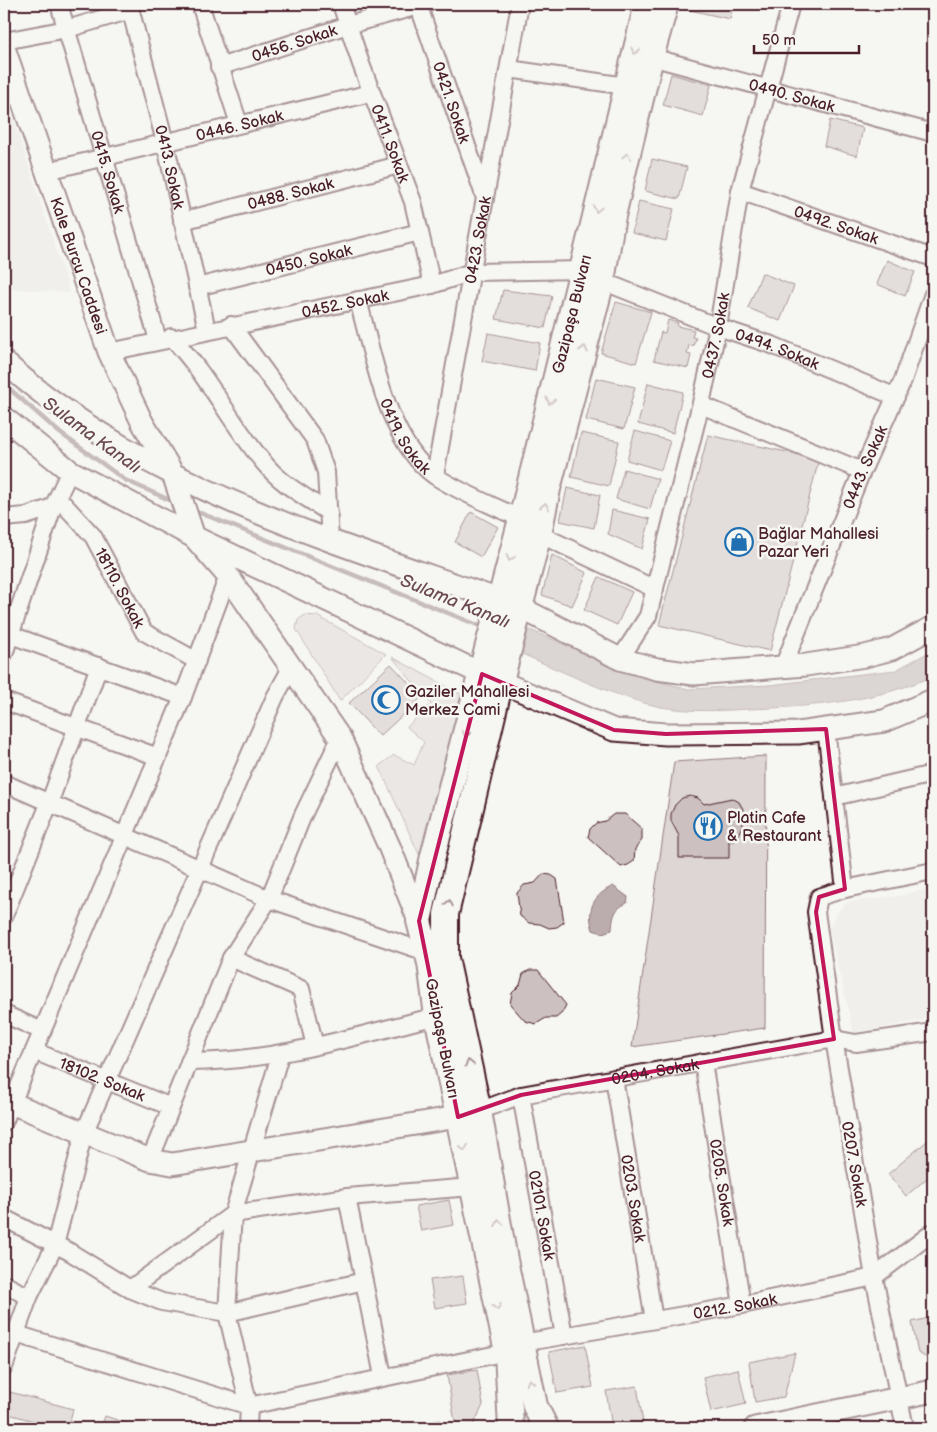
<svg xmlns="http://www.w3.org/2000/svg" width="937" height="1432" font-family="'Balsamiq Sans',sans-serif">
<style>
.built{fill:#e9e6e3}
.green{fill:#ddd6d5;stroke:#947a80}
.water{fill:#bbadae;stroke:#8e747a}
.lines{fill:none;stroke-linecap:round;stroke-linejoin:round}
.stream{stroke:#8e747a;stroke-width:4.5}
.building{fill:#ccc1c0;stroke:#4a1f2b}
.minor-casing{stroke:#4a1f2b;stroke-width:20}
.tertiary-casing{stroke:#4a1f2b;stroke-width:25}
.secondary-casing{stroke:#4a1f2b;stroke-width:28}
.minor{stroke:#f6f6f2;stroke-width:16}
.tertiary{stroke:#f6f6f2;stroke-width:21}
.secondary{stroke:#f6f6f2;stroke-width:24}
.oneway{stroke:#a99598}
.marked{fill:none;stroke:#c2185b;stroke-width:4;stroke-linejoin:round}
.labels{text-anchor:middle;stroke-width:5;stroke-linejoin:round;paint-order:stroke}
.street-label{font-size:16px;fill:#4a1f2b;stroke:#f6f6f2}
.poi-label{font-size:16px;fill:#4a1f2b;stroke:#f6f6f2;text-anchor:start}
.water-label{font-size:18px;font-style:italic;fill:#6c4a52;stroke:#f6f6f2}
</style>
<rect width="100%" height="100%" fill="#f6f6f2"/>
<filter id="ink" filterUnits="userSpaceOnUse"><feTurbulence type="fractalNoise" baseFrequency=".02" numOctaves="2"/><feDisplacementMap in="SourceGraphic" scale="10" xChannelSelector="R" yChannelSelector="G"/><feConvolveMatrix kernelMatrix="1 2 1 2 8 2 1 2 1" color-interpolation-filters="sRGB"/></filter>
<g filter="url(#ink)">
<!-- built -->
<g class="built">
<polygon points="9,105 70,293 4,288 4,106"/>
<polygon points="933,887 933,1018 854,1033 829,929 835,915 847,902 900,896"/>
<polygon points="4,1293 18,1300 4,1335"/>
</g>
<!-- green -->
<g class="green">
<polygon points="305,615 317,616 386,654 340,701 296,629 298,620"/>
<polygon points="392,657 464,696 423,863 379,766 394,755 414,765 424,742 407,727 431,704"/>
<polygon points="766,756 765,1028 632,1047 674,762"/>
</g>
<!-- water -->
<g class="water">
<path d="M528,629L613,665L664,683L688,689L769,685L896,670L933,650V676C876,702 810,707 748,709C718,711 690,712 661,707C616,698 564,672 522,654Z"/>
<path d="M613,886L628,897L627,903C614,909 613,916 612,930L602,933L593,930C586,909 594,895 613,886Z"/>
</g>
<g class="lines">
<!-- stream -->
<g class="stream">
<polyline points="4,384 60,433 125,480 174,502"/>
<polyline points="193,510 485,628"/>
</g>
</g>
<!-- building -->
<g class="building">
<polygon points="691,4 733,4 730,19 690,10"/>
<polygon points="671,74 711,85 703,116 663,105"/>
<polygon points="830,120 863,128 857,156 824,146"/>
<polygon points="652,159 687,167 679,199 645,191"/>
<polygon points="639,201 674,209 666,241 632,233"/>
<polygon points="4,208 7,208 6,245 4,245"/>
<polygon points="887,260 915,272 905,296 877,284"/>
<polygon points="762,273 794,286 780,321 748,308"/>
<polygon points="503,290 552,296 545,328 496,319"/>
<polygon points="616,302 651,312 636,363 601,353"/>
<polygon points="668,320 678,323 677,326 694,330 692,337 696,338 693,346 689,345 687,354 691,355 688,368 654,360 661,332 665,333"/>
<polygon points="488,333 540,343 535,371 482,361"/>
<polygon points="596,378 635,387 624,429 586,420"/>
<polygon points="648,383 683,392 673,433 638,424"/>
<polygon points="635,431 670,441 661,470 627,460"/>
<polygon points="581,433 619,441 609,486 571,477"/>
<polygon points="708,435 819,459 770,651 659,625"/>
<polygon points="624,469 658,479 650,509 616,499"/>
<polygon points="567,488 600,495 594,528 560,521"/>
<polygon points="612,510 650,519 642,549 608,534"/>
<polygon points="471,512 498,527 481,557 455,542"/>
<polygon points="552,555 587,573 572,606 542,595"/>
<polygon points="599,577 632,592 617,625 584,610"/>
<polygon points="391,664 422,697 380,736 349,703"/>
<polygon points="690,796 698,798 704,804 732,798 739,802 744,811 743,824 735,841 729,841 729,858 679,858 679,836 671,821 671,814 675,805 682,798"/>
<polygon points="614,814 625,814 642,829 642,840 635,849 634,861 628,865 621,867 588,837 590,829 596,823 605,821"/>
<polygon points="543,874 551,875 557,879 564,922 557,927 549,928 540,924 529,923 520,916 517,893 524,885 535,883"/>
<polygon points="530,970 538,970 566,1005 562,1013 556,1018 546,1018 536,1024 525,1021 510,1004 512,993 520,985 523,974"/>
<polygon points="933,1136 933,1173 906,1196 888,1174"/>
<polygon points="449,1200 454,1225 421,1231 416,1206"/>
<polygon points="463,1276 467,1303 435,1308 430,1280"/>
<polygon points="933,1317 933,1361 918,1353 912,1322"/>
<polygon points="585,1345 593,1387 557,1393 549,1352"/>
<polygon points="795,1353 784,1397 755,1402 749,1362"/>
<polygon points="738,1369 746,1404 711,1412 703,1377"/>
<polygon points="477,1370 483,1405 472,1428 456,1428 447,1375"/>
<polygon points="637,1386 643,1423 612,1427 606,1391"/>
<polygon points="10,1392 73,1409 68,1428 59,1428 5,1413"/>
<polygon points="105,1416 142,1428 101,1428"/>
<polygon points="440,1420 441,1428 402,1428"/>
</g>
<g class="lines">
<defs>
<g id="minor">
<path id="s1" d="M59,4L158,340"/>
<path id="s2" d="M129,4L165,142L207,330"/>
<polyline points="200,4 239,124"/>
<path id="s3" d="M341,4L361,64L413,202L432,285"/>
<path id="s4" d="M418,4L485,198"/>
<polyline points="4,41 67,29 131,10"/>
<path id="s5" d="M651,57L933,133"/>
<path id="s6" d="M219,67L348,25L426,4"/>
<polyline points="509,69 626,86"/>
<polyline points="4,97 20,94"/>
<path id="s7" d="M47,171L371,93"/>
<path id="s8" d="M740,191L933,258"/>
<path id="s9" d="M182,221L399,165"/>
<path id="s10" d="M602,281L718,327L772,345L896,397"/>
<path id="s11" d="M197,287L420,232"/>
<path id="s12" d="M358,300C373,354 387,442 435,476C459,492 494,506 521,519"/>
<polyline points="231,325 315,440 326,472 330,540"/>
<path d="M171,337C208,375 231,424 265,464C282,485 308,498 329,513"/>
<path id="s13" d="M109,352L432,285L472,272L583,270"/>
<polyline points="701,405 862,471"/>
<path id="s14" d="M435,475L520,4"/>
<path id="s15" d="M58,498L93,536L144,632L197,661"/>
<polyline points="4,518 26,516 53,507"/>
<polyline points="539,534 655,589"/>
<polyline points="11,635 183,697"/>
<polyline points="4,654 53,507 70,471"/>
<path id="s16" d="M620,659L648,616L702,399L718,327L740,191L791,4"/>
<path id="s17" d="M783,667L860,476L903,380L933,294"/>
<polyline points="4,701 158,757"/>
<polyline points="826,729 845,889"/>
<polyline points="4,783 269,899 426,952"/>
<polyline points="834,797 933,774"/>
<polyline points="4,916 49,804 99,666"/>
<polyline points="231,958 301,989 315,1046"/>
<polyline points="4,1014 42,1031"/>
<path id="s18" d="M34,1051L171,1107"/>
<path d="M189,1062C274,1062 355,1036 437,1016"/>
<path id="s19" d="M703,1062L742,1305"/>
<path id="s20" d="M614,1078L654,1320"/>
<path id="s21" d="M521,1095L564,1336"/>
<path id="s22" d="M479,1111L521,1095L834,1039L856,1043L933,1032"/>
<polyline points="4,1122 183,697 228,576"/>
<polyline points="150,1160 231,958 269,899 303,815 340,738"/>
<polyline points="347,1197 383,1376"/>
<polyline points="4,1218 70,1252 130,1289 162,1302 227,1313 364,1281"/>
<polyline points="4,1284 29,1297"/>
<polyline points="130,1289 233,1214 347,1197 472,1187"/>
<polyline points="16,1334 249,1406 507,1352"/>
<path id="s23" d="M522,1343L742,1305L874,1277L933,1232"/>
<polyline points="4,1367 29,1297 55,1245 84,1133 275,697 291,668"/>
<polyline points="248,1428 249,1406 227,1313 233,1214 280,1055"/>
<polyline points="905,1428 874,1277 834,1039 816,912 819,897 845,889 933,871"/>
</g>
<g id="tertiary">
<path id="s24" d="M4,48L109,352L142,422L173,474L194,537L228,576L340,738L389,846L419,921"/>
<path d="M4,362C143,486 327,539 499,600"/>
<polyline points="4,418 70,471 194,537 482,674 614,730 666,734 798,733 884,721 933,700"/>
<polyline points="521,608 620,659 657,669 694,674 806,665 865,656 892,649 933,627"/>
<polyline points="4,1100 150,1160 172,1164 458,1117 474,1112"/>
<polyline points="755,1428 933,1391"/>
</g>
<g id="secondary">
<path id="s25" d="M511,1428L507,1352L437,1016L430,963L419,921L433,856L521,519L647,4"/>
<polyline points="546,1428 535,1406 505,1260 479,1111 446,958 446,914 501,681 539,534 548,489 602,281 613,216 651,57 666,4"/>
</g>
</defs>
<!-- minor casing -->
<use href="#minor" class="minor-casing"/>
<!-- tertiary casing -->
<use href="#tertiary" class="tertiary-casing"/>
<!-- secondary casing -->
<use href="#secondary" class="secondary-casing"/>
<!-- minor -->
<use href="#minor" class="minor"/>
<!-- tertiary -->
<use href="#tertiary" class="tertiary"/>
<!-- secondary -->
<use href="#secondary" class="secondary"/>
</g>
<!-- one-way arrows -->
<defs><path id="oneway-chevron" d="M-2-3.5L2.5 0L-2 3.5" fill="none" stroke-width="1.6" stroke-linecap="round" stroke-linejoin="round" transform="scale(1.25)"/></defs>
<g class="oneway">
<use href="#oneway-chevron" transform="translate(635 51) rotate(104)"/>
<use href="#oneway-chevron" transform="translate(627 156) rotate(-77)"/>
<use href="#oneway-chevron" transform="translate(597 209) rotate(103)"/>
<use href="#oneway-chevron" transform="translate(584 349) rotate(-76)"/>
<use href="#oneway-chevron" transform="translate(550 401) rotate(104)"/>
<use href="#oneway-chevron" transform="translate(545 506) rotate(-79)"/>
<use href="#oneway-chevron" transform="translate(510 558) rotate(105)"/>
<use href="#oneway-chevron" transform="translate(466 734) rotate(105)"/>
<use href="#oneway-chevron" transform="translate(449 903) rotate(-78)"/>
<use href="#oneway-chevron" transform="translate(469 1063) rotate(-102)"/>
<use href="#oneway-chevron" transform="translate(464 1148) rotate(79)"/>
<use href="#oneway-chevron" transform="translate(499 1223) rotate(-100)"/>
<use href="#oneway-chevron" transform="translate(497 1307) rotate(78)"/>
<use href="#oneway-chevron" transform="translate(530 1382) rotate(-102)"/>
</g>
</g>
<!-- marked area -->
<path d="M0 0H937V1432H0ZM482,674L614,730L666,734L826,729L845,889L819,897L816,912L834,1039L521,1095L458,1117L419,921Z" fill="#f6f6f2" fill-opacity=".55" fill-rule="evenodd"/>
<path class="marked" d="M482,674L614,730L666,734L826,729L845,889L819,897L816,912L834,1039L521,1095L458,1117L419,921Z"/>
<!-- icons -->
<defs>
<symbol id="shop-ring" viewBox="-11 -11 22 22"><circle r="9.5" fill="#f6f6f2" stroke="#1f6fb2" stroke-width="1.5"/><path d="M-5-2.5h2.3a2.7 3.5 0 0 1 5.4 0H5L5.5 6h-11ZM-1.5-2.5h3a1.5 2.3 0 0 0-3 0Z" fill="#1f6fb2"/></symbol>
<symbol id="mosque-ring" viewBox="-11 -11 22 22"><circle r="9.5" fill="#f6f6f2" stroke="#1f6fb2" stroke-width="1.5"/><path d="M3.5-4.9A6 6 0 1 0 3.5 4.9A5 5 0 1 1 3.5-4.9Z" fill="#1f6fb2"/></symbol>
<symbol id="restaurant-ring" viewBox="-11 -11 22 22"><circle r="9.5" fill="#f6f6f2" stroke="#1f6fb2" stroke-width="1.5"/><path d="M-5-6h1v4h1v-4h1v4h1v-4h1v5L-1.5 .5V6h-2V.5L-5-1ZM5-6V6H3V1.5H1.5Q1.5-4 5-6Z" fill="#1f6fb2"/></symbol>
</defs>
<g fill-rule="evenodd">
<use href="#shop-ring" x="723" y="526" width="32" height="32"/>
<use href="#mosque-ring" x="370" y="684" width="32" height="32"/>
<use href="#restaurant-ring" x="692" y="810" width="32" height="32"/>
</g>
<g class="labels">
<!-- street labels -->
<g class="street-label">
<text dy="6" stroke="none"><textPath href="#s6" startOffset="79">0456. Sokak</textPath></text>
<text dy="6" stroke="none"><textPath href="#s5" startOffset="146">0490. Sokak</textPath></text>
<text dy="6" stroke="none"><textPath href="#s4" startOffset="104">0421. Sokak</textPath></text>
<text dy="6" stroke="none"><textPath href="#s7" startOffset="198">0446. Sokak</textPath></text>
<text dy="6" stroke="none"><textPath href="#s3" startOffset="148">0411. Sokak</textPath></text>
<text dy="6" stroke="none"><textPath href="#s2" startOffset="168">0413. Sokak</textPath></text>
<text dy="6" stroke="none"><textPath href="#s1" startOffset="175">0415. Sokak</textPath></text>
<text dy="6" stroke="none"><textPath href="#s9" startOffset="112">0488. Sokak</textPath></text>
<text dy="6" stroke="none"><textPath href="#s8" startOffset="102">0492. Sokak</textPath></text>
<text dy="6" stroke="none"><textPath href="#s14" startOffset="239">0423. Sokak</textPath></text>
<text dy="6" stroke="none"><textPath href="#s11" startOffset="115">0450. Sokak</textPath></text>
<text dy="6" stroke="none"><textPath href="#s24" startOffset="230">Kale Burcu Caddesi</textPath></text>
<text dy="6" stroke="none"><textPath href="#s13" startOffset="241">0452. Sokak</textPath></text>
<text dy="6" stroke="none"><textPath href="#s25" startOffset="1142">Gazipaşa Bulvarı</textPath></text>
<text dy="6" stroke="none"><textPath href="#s16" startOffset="340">0437. Sokak</textPath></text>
<text dy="6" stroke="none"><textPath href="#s10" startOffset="188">0494. Sokak</textPath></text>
<text dy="6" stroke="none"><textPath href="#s12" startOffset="145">0419. Sokak</textPath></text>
<text dy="6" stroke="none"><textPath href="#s17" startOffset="216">0443. Sokak</textPath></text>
<text dy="6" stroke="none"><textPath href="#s15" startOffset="110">18110. Sokak</textPath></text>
<text transform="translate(443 1038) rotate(79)" y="6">Gazipaşa Bulvarı</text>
<text dy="6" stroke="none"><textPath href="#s22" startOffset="181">0204. Sokak</textPath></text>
<text dy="6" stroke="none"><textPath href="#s18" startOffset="74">18102. Sokak</textPath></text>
<text transform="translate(855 1164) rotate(80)" y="6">0207. Sokak</text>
<text dy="6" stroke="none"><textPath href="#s19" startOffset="122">0205. Sokak</textPath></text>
<text dy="6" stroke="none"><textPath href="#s20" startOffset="122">0203. Sokak</textPath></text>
<text dy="6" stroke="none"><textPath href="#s21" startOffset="122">02101. Sokak</textPath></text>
<text dy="6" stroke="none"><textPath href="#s23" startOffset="216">0212. Sokak</textPath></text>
</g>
<!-- poi labels -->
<g class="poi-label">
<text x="758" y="539">Bağlar Mahallesi<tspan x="758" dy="18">Pazar Yeri</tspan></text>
<text x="405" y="697">Gaziler Mahallesi<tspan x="405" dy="18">Merkez Cami</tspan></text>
<text x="727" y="823">Platin Cafe<tspan x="727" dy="18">&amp; Restaurant</tspan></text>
</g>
<!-- water labels -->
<g class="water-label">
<text transform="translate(92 435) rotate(36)" y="6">Sulama Kanalı</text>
<text transform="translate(455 601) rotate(22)" y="6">Sulama Kanalı</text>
</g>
</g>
<!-- margin -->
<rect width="937" height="1432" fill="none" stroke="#f6f6f2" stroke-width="20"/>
<rect x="10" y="10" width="917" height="1412" fill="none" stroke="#4a1f2b" stroke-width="2" filter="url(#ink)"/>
<!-- scale -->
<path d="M754 45v8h105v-8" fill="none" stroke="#4a1f2b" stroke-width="2.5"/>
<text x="762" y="45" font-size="15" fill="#4a1f2b" stroke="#f6f6f2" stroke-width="4" paint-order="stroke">50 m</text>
</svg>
